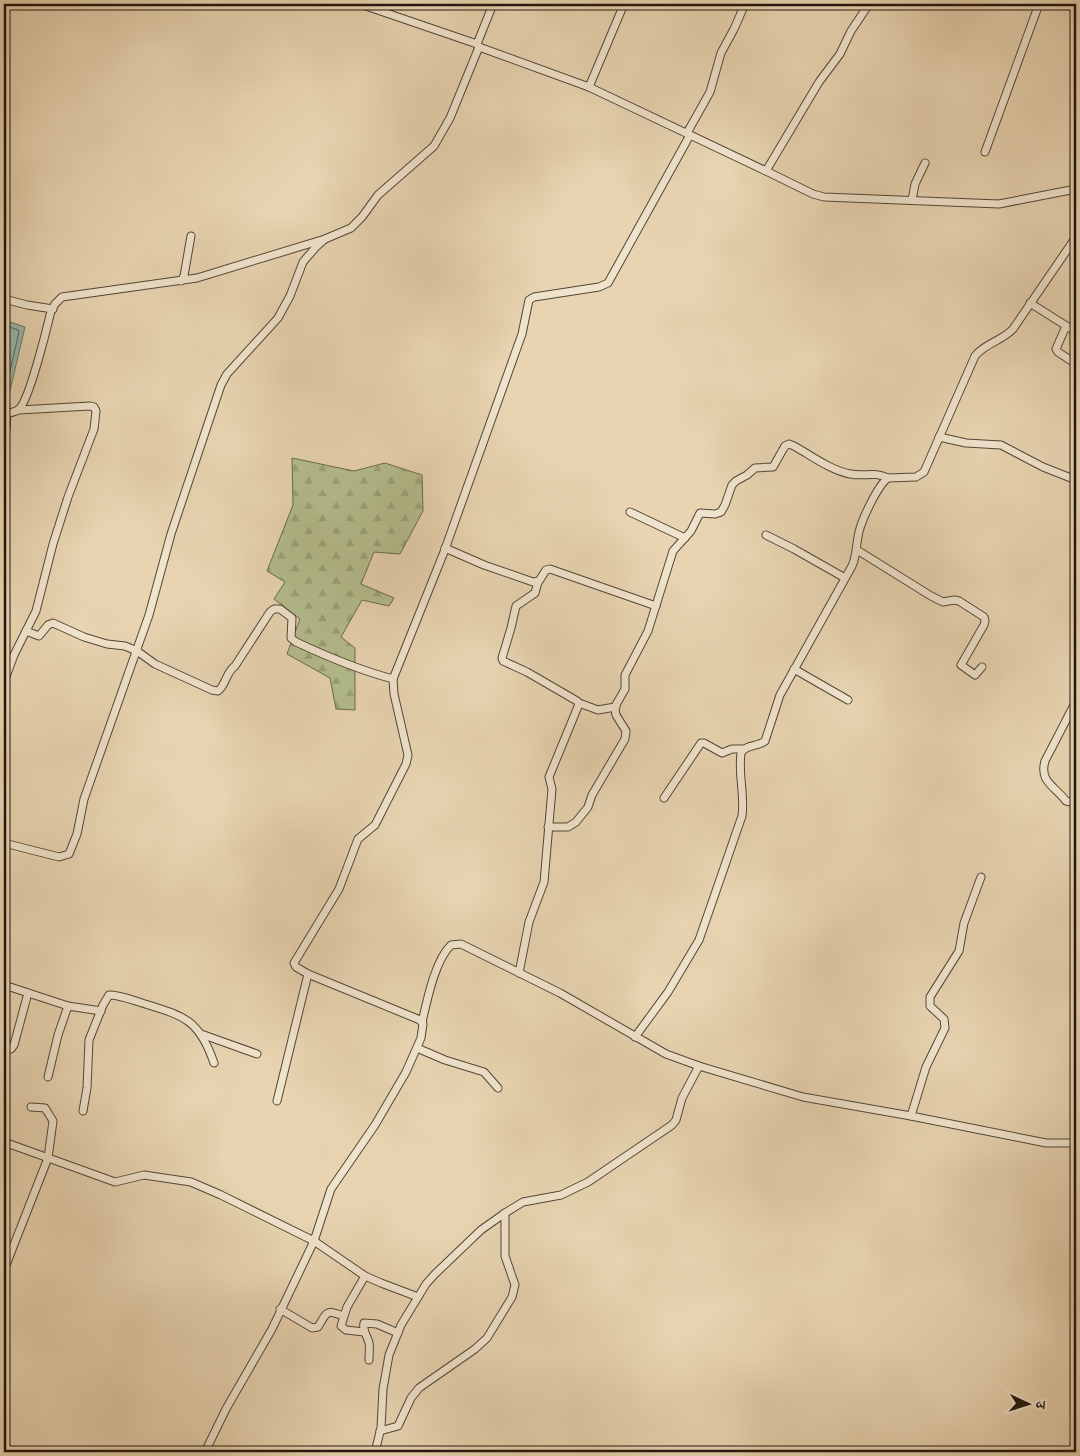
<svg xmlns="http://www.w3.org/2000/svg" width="1080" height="1456" font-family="'IM FELL DW Pica','Noto Serif Devanagari',serif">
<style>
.forest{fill:url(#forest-firs);stroke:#6a6a4e}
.water{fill:#98b7b0;stroke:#687770}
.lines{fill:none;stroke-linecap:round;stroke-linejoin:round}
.shore{stroke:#5c6660;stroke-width:1}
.minor-casing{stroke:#524638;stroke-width:9}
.minor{stroke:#f0e3cc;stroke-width:7}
</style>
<defs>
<pattern id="forest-firs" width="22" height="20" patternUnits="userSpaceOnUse" patternTransform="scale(1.25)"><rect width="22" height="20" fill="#b4bd8d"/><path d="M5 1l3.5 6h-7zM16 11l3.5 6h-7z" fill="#9aa278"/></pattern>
</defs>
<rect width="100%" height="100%" fill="#e8d4b1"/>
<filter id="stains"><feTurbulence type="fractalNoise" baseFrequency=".004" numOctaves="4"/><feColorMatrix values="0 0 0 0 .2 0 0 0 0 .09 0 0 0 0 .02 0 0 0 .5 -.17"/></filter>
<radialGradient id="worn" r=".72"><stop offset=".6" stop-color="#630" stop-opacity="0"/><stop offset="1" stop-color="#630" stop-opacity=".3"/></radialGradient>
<!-- forest -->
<polygon class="forest" points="292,458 354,471 385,463 422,475 423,511 400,554 374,552 361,584 394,598 389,606 362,600 341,637 355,648 355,710 336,709 330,678 287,654 300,619 274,599 285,582 267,571 293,505"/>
<!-- water -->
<polygon class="water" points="4,320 25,327 7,403 4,403"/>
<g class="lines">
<!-- shore -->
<polyline class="shore" points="4,325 18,330 19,332 4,397"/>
<defs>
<g id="minor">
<polyline points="360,4 477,44 479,47 589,87 766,171 813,194 824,197 999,204 1076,189"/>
<polyline points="477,44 493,4"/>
<polyline points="589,87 624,4"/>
<polyline points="687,133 710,92 721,53 734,29 745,4"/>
<polyline points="985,152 1039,4"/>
<polyline points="766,171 819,82 840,54 851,31 869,4"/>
<polyline points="912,200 915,184 925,163"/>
<polyline points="181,281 184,276 191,236"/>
<polyline points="4,299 27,305 53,309"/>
<polyline points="1030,303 1076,332"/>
<polyline points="1066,326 1056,349 1058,352 1076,364"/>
<path d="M4,413C9,413 15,413 19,409C29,401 47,328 51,311L55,304L62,297L197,278L325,239L351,228L362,217L378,195L434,146L450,118L479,47"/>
<polyline points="4,434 6,430 7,413"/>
<polyline points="939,437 966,443 1001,445 1043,467 1076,480"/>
<polyline points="630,512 685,538"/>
<polyline points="766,535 794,549 845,578"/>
<polyline points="445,548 484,565 533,582 539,581 546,570 550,569 656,606"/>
<polyline points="857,550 931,596 943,602 954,600 959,601 984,617 985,621 984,625 961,665 975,675 982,667"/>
<path d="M26,631L39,636L48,625L53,623L84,637L107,644L125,646L137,651L155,664L212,690L218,691C226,685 226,672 235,666L270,612L274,609H280L292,618L291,638L296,642C328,657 359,670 393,679"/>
<polyline points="794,669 848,700"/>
<polyline points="4,682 14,655 36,611 53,544 68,497 94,429 96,411 94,407 90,406 19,410"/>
<path d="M1076,701L1045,761C1039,782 1055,786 1066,801L1076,803"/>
<polyline points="579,703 598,710 615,707 616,705"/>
<polyline points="664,798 701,743 704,743 722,753 732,749 743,749"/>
<path d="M548,827H568L576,822L588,807L592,795L625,739L626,731L616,715L615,710L617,703L625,689V675L648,631L673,551L691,531L700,513L715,514L721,512L725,505L732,485L736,481L747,475L755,468L773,467L785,446L789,444L794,446C812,456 830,470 850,474C866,477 873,471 888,478"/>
<polyline points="4,843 59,857 69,854 77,834 84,799 149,615 171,534 221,385 227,374 278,318 290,296 303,262 315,248 325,239"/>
<polyline points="519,973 529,922 544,882 552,789 549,777 579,704 577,701 527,672 503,661 502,658 511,628 516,606 535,593 538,582"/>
<polyline points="4,985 68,1006 101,1011"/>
<path d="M422,1022C427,1001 435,960 451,945L461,944L560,993L666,1054L699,1066L803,1097L911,1116L1046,1143H1076"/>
<polyline points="201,1034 257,1054"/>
<path d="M635,1037L668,992L699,940L742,816C745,796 738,774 741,753C746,744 758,747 765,741L780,695L852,566C857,555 856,544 859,532C862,519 878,485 888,478L916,477L924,472L975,356C985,343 1002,341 1013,329L1076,237"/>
<polyline points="417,1048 445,1060 484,1072 498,1088"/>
<polyline points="4,1049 11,1049 14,1045 28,993"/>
<polyline points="48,1077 58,1035 68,1006"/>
<polyline points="277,1101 308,974"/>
<path d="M83,1111L87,1088L89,1040L103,1005L109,995C120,995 132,1000 142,1003C184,1016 199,1019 214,1063"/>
<polyline points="911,1116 926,1067 945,1028 944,1019 930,1006 930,997 959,951 964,923 981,877"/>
<polyline points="4,1142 115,1182 144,1175 191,1182 221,1195 314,1241 365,1276 347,1307 341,1326 346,1330 364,1332"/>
<polyline points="4,1270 48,1158 53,1121 45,1108 31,1107"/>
<polyline points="365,1276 381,1283 418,1297"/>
<path d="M280,1309L312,1328L318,1327C327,1312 326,1309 343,1316"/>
<path d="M369,1360C369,1354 370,1348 369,1343C367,1335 362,1330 364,1323L377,1324L398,1333"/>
<polyline points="380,1431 398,1426 411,1398 419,1388 475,1349 487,1338 512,1297 515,1285 505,1256 505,1213"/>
<polyline points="205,1452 226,1409 272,1329 314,1241 331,1189 375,1125 406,1072 421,1038 423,1024 420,1020 308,974 296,967 294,963 339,889 358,839 375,825 406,764 408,755 394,694 393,679 444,552 522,334 529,300 534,297 599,287 608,283 690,135"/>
<polyline points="375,1452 381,1428 383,1389 389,1355 401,1325 426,1284 435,1274 481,1230 505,1213 523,1202 561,1195 588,1182 672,1125 676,1120 682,1098 699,1066"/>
</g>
</defs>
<!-- minor casing -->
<use href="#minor" class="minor-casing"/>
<!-- minor -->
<use href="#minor" class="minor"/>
</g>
<!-- margin -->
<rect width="1080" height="1456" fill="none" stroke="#e8d4b1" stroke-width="20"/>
<rect x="5" y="5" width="1070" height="1446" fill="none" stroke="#20160f" stroke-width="2.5"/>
<rect x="10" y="10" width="1060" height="1436" fill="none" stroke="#20160f"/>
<!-- north arrow -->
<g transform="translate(1028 1404) rotate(94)" stroke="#f0e3cc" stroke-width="4" paint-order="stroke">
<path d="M0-4L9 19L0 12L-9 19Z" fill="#20160f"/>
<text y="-8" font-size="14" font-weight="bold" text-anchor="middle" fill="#20160f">उ</text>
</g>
<rect width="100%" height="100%" filter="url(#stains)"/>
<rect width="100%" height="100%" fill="url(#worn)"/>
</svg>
